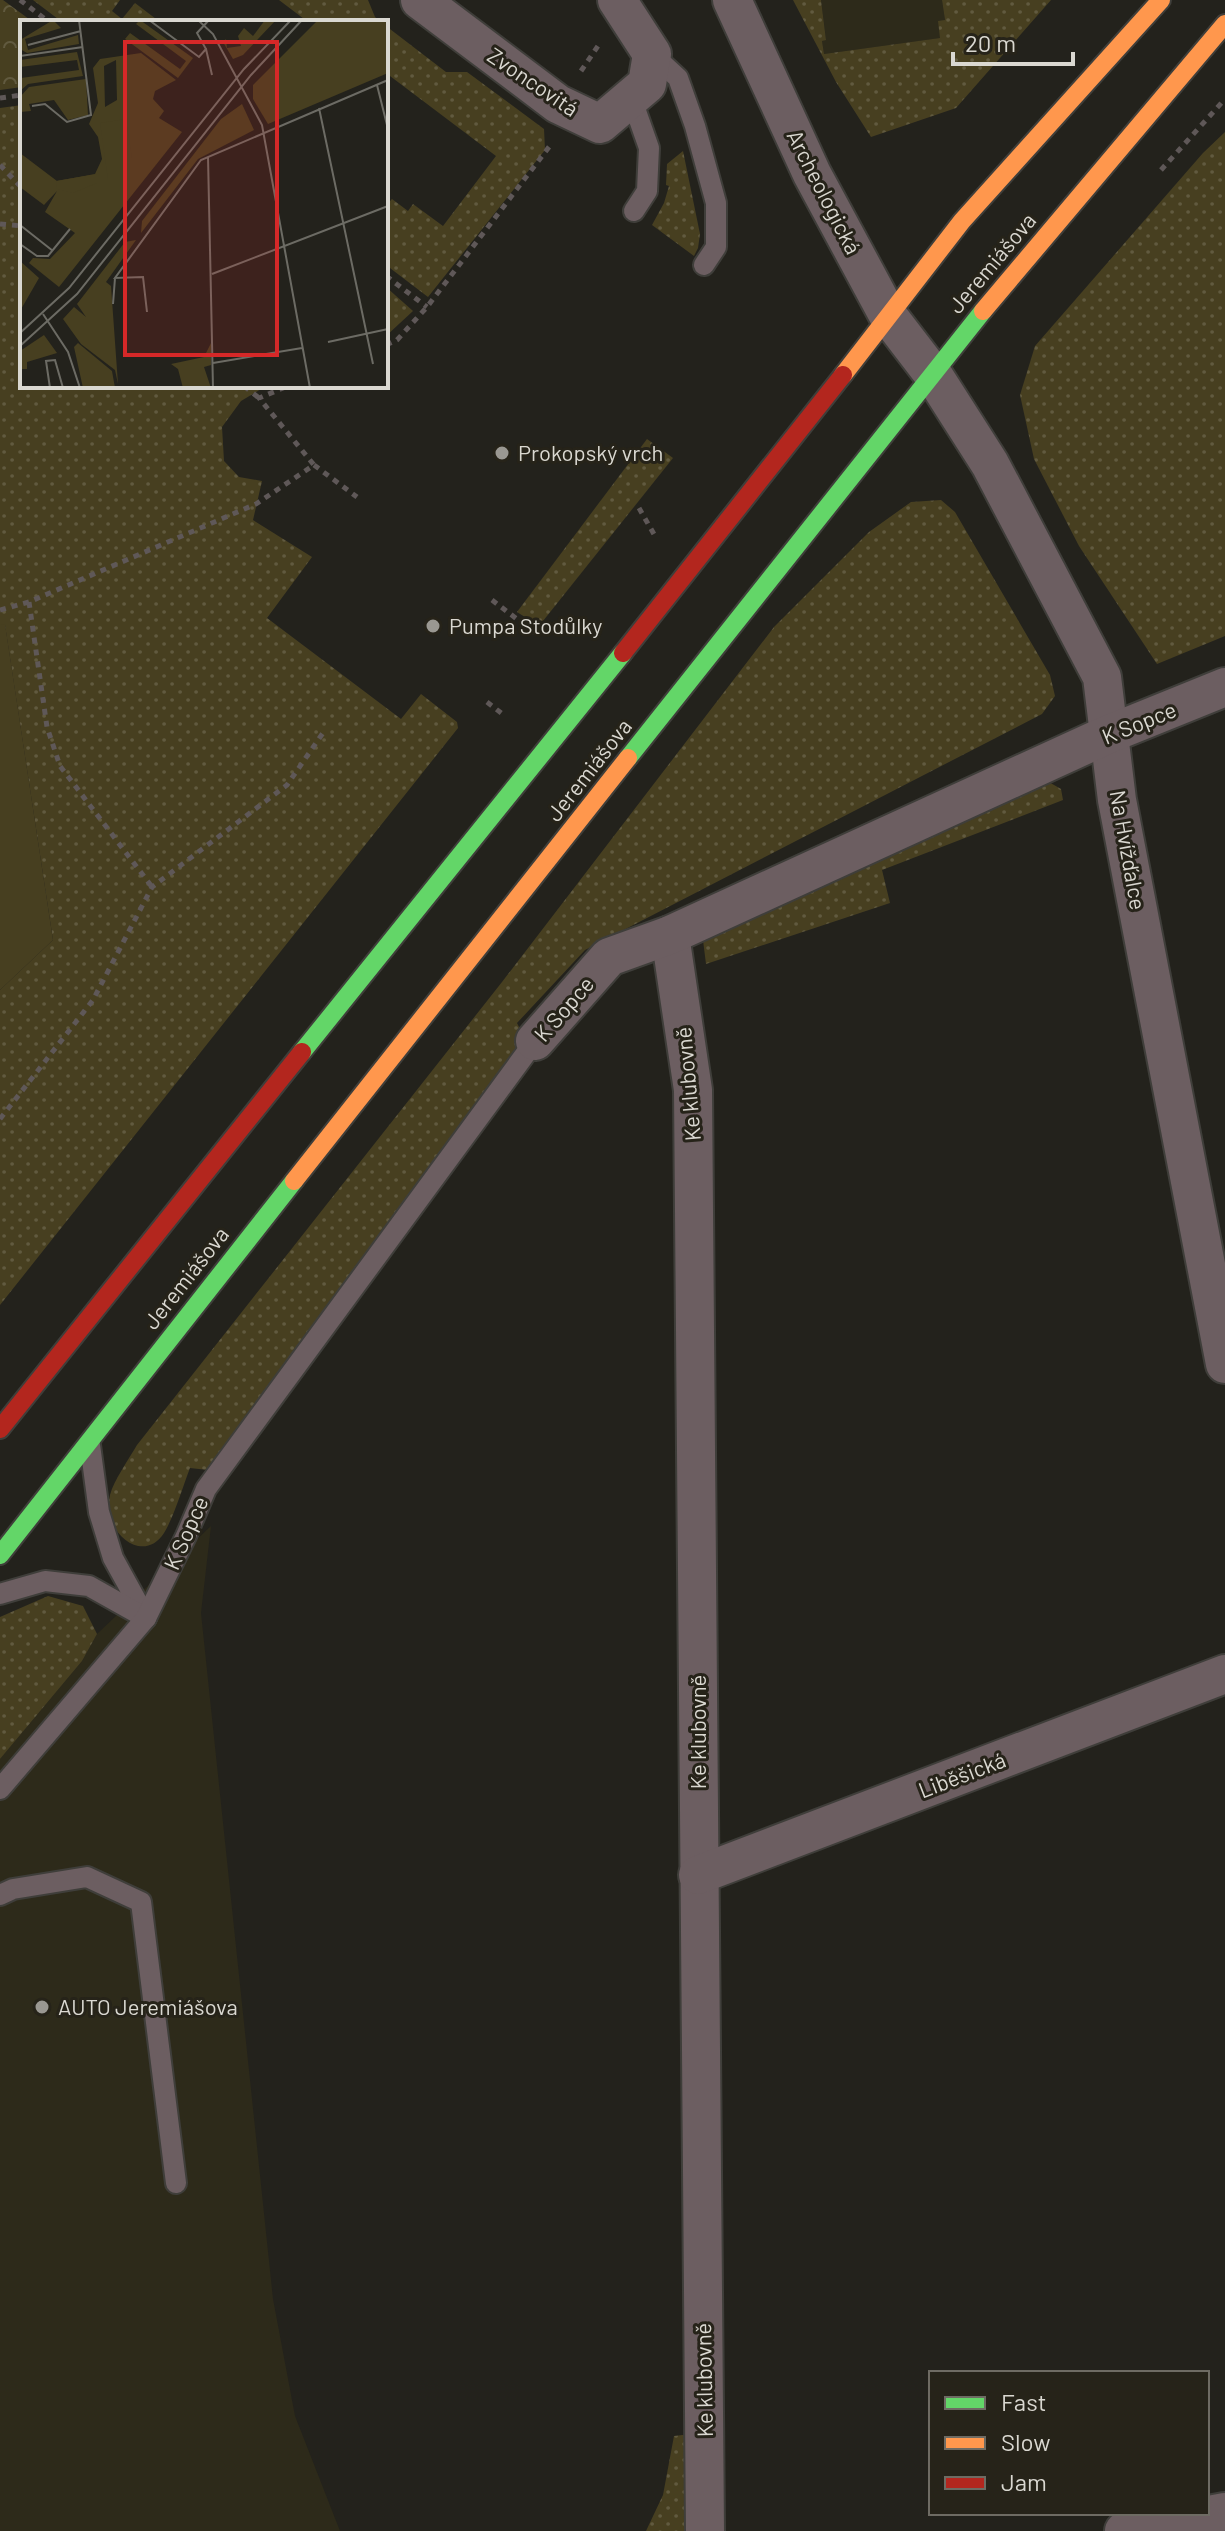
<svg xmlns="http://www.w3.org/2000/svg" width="1225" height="2531" font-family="Barlow,sans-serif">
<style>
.built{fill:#2d2a1a}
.grass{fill:url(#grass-dots)}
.forest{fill:url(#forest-crowns)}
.garden{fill:#473f20}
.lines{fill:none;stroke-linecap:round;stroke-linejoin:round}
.lane-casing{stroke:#3f3e3a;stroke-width:24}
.street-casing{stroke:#3f3e3a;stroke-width:42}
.fast-casing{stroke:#3f3e3a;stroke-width:22}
.slow-casing{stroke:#3f3e3a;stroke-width:22}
.jam-casing{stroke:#3f3e3a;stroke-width:22}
.path{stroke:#5f5858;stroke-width:5;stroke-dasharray:6 6;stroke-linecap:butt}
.lane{stroke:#6c5e61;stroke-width:20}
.street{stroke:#6c5e61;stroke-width:38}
.fast{stroke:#63d668;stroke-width:18}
.slow{stroke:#ff974d;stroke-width:18}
.jam{stroke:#b3261e;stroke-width:18}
.poi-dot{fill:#9a9892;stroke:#262319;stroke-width:3}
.labels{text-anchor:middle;stroke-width:6;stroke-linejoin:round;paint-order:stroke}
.street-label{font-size:22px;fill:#dad8d1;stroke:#262319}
.poi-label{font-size:22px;fill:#dad8d1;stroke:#262319;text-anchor:start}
.inset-road{fill:none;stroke:#6c6b64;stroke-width:2}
.view{fill:#d62828;fill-opacity:0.15;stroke:#d62828;stroke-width:4}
.inset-edge{fill:none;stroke:#dad8d1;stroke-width:4}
</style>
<defs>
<pattern id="grass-dots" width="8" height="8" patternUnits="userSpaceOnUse" patternTransform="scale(2)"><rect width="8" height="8" fill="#473f20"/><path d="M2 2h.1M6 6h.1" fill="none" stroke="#615a3f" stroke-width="1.8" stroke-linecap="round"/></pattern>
<pattern id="forest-crowns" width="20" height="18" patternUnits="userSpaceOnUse" patternTransform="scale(2)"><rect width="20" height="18" fill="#473f20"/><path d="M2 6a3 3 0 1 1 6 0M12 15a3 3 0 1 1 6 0" fill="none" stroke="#615a3f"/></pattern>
</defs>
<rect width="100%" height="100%" fill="#23221c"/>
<!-- built -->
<g class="built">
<polygon points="821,0 942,0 945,20 941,38 824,54 822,41 826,39"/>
<polygon points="211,1526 201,1613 273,2299 295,2416 340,2531 0,2531 0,1759 82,1661 97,1634"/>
</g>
<!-- grass -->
<g class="grass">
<polygon points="33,0 120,0 112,11 122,19 135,3 160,22 62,22"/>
<polygon points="279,0 368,0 375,17 381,22 308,22"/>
<polygon points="793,0 821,0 826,40 822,41 824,54 940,38 938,21 945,20 942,0 1051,0 956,108 871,137 836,82"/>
<polygon points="386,26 446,72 467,72 544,129 545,150 428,297 386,265 386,205 392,199 408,211 413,204 443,226 496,156 386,73"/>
<polygon points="22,105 22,386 266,386 241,401 222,427 224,461 239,477 262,481 253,520 312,557 267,618 401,719 421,694 457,722 458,728 0,1305 0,990 53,940 5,625 0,625 0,108"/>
<polygon points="1225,132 1225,636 1157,664 1079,546 1034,459 1020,395 1035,346 1203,153"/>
<polygon points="683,151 700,234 698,248 694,256 652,225 664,203 669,186 666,185 667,164"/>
<polygon points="386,287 413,311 386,336"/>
<polygon points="647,439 673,458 539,626 517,612"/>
<path d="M941,500L955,512L1050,675L1055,696L1042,714L585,950L517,1023L526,1041L208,1470L190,1468C183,1486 174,1517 164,1533C143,1566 101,1532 110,1495C114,1480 129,1459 137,1445L502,982L774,627L869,532L911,502Z"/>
<polygon points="1047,781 1061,789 1063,800 882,870 890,903 706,964 702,932"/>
<polygon points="48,1596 83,1606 97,1634 82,1661 0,1759 0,1617"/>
<polygon points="691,2434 692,2531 646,2531 663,2495 674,2436"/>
</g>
<!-- forest -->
<polygon class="forest" points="0,0 3,0 33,22 22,22 22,87 0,90"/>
<!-- garden -->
<polygon class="garden" points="5,624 53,940 0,990 0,625"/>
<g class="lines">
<defs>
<g id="lane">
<polyline points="652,54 678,78 695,126 716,203 716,247 704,265"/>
<polyline points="631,97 649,148 647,191 634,211"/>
<polyline points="90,1445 99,1512 113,1558 146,1618"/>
<polyline points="0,1594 45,1581 89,1586 146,1618"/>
<polyline points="0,1789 146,1618 186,1536 206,1489 535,1041"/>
<polyline points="0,1895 13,1889 87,1877 141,1902 176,2183"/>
</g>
<g id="street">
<polyline points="420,0 558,104 600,124 647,84 652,54 617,0"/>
<polyline points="732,0 812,174 889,317 932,373 990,464 1102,677 1117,800 1225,1364"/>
<polyline points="670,935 693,1090 705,2531"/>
<polyline points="535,1041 609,957 670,935 1109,734 1225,687"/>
<polyline points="698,1875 1225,1674"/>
<polyline points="1124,2531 1225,2512"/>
</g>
<g id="fast">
<polyline points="628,758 983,311"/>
<polyline points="302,1052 623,653"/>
<polyline points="0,1555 294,1181"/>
</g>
<g id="slow">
<polyline points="983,311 1225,24"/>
<polyline points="843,375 962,221 1161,0"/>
<polyline points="294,1181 628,758"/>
</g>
<g id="jam">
<polyline points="623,653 843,375"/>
<polyline points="0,1429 302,1052"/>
</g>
</defs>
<!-- lane casing -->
<use href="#lane" class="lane-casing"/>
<!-- street casing -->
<use href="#street" class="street-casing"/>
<!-- fast casing -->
<use href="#fast" class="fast-casing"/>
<!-- slow casing -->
<use href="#slow" class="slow-casing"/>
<!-- jam casing -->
<use href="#jam" class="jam-casing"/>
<!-- path -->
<g class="path">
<polyline points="20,0 49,22"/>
<polyline points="581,71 600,43"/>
<polyline points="0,98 22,95"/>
<polyline points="0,165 22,188"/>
<polyline points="1161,170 1225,99"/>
<polyline points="0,224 22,226"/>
<polyline points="386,276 427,307"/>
<polyline points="386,345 397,340 427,307 552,143"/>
<polyline points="244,386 259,398"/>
<polyline points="314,465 357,497"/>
<polyline points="639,508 655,536"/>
<polyline points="492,600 539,636"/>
<polyline points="29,602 47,727 60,766 152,887"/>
<polyline points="0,610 29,602 256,504 314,465 259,398 288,386"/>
<polyline points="487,702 505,716"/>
<polyline points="0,1119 93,1000 152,887 287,785 325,730"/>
</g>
<!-- lane -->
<use href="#lane" class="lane"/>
<!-- street -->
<use href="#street" class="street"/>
<!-- fast -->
<use href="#fast" class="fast"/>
<!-- slow -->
<use href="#slow" class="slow"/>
<!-- jam -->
<use href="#jam" class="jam"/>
</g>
<!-- markers -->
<g class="poi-dot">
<circle cx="502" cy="453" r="8"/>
<circle cx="433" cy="626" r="8"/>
<circle cx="42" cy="2007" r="8"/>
</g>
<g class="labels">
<!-- street labels -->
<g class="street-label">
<text transform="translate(533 82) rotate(34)" y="8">Zvoncovitá</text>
<text transform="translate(824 192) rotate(63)" y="8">Archeologická</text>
<text transform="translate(992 263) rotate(-50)" y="8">Jeremiášova</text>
<text transform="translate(1139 723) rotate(-22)" y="8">K Sopce</text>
<text transform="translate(589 770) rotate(-52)" y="8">Jeremiášova</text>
<text transform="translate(1128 850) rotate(80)" y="8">Na Hvížďalce</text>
<text transform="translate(564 1009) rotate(-49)" y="8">K Sopce</text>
<text transform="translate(688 1084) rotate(-95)" y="8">Ke klubovně</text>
<text transform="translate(186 1278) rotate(-52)" y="8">Jeremiášova</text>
<text transform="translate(186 1533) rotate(-66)" y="8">K Sopce</text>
<text transform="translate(698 1732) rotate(-90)" y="8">Ke klubovně</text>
<text transform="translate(962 1775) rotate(-21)" y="8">Liběšická</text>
<text transform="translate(704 2380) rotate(-91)" y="8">Ke klubovně</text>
</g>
<!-- poi labels -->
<g class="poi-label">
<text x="518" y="461">Prokopský vrch</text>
<text x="449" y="634">Pumpa Stodůlky</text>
<text x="58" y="2015">AUTO Jeremiášova</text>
</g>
</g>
<!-- overview -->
<g transform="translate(20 20)">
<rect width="368" height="368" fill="#23221c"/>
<path d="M33,0L41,8L5,19L8,30L58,15L59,24L7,33L0,29V20ZM120,0L173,38L158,58L105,19L110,13L160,49L166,41L116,4ZM245,0H256L223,35L213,39L203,22L206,19L207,28L221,26L218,16L224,8L233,16ZM298,0H368V53L248,104L233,79V65ZM57,32L63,56L8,64L0,71L1,58L59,50L57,40L0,47V40ZM121,33L156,60L135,71L133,79L144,91L139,98L162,112L39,267L9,243L13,238L30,239L55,213L25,192L37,171L24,185L0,167V133L37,161L75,154L82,139L78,117L69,104L78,83L73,48L80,39ZM96,40L97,80L85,87L84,46ZM66,59L68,95L48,100L34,80L9,84L11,91L0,92V77L9,67ZM222,84L234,110L178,139L121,213L122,201L201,99ZM116,220L86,262L91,266L98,364L95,350L61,324L43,299L54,287L66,297L57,284L105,222ZM24,315L37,333L7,342V349H1L0,368V331ZM58,323L92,351L95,368H63L54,327ZM191,323V345L184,347L191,368H163L158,349L151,344L184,337Z" fill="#473f20" fill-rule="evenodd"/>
<path d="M77,154V163L53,173L37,169L36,161ZM0,241L19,258L0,291Z" fill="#473f20"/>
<path d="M106,99L112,138L88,160L80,103Z" fill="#473f20"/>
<path class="inset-road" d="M129,0L179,37L186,29L177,13L189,0M178,0L193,14L242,105L290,368M8,25L61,11M186,29L192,55M0,36L63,27M357,65L368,109M12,86L25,84L47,102L71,95L59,0M299,88L353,344M188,137L193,368M0,205L33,231M0,224L17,236H28L50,209M192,254L368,186M93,284L95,258M127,292L123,257L95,258L181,140L368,60M23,294L48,332L60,368M0,313L49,268L224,49L271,0M308,322L368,309M0,326L57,274L231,55L282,0M193,343L282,328M30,368L26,341L35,340L43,368"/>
<path class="view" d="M105,22H257V335H105Z"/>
<rect width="368" height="368" class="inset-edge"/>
</g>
<!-- legend -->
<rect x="929" y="2371" width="280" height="144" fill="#262319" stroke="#6e6b63" stroke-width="2"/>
<rect x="945" y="2397" width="40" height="12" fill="#63d668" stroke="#6e6b63" stroke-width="2"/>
<text x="1001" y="2411" font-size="24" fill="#dad8d1">Fast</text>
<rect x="945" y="2437" width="40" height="12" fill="#ff974d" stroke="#6e6b63" stroke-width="2"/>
<text x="1001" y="2451" font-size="24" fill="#dad8d1">Slow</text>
<rect x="945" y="2477" width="40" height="12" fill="#b3261e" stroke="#6e6b63" stroke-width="2"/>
<text x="1001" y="2491" font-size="24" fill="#dad8d1">Jam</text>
<!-- scale -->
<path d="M953 52v12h120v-12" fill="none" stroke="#dad8d1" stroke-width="4"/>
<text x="965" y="52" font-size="24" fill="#dad8d1" stroke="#262319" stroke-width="6" paint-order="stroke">20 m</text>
</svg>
